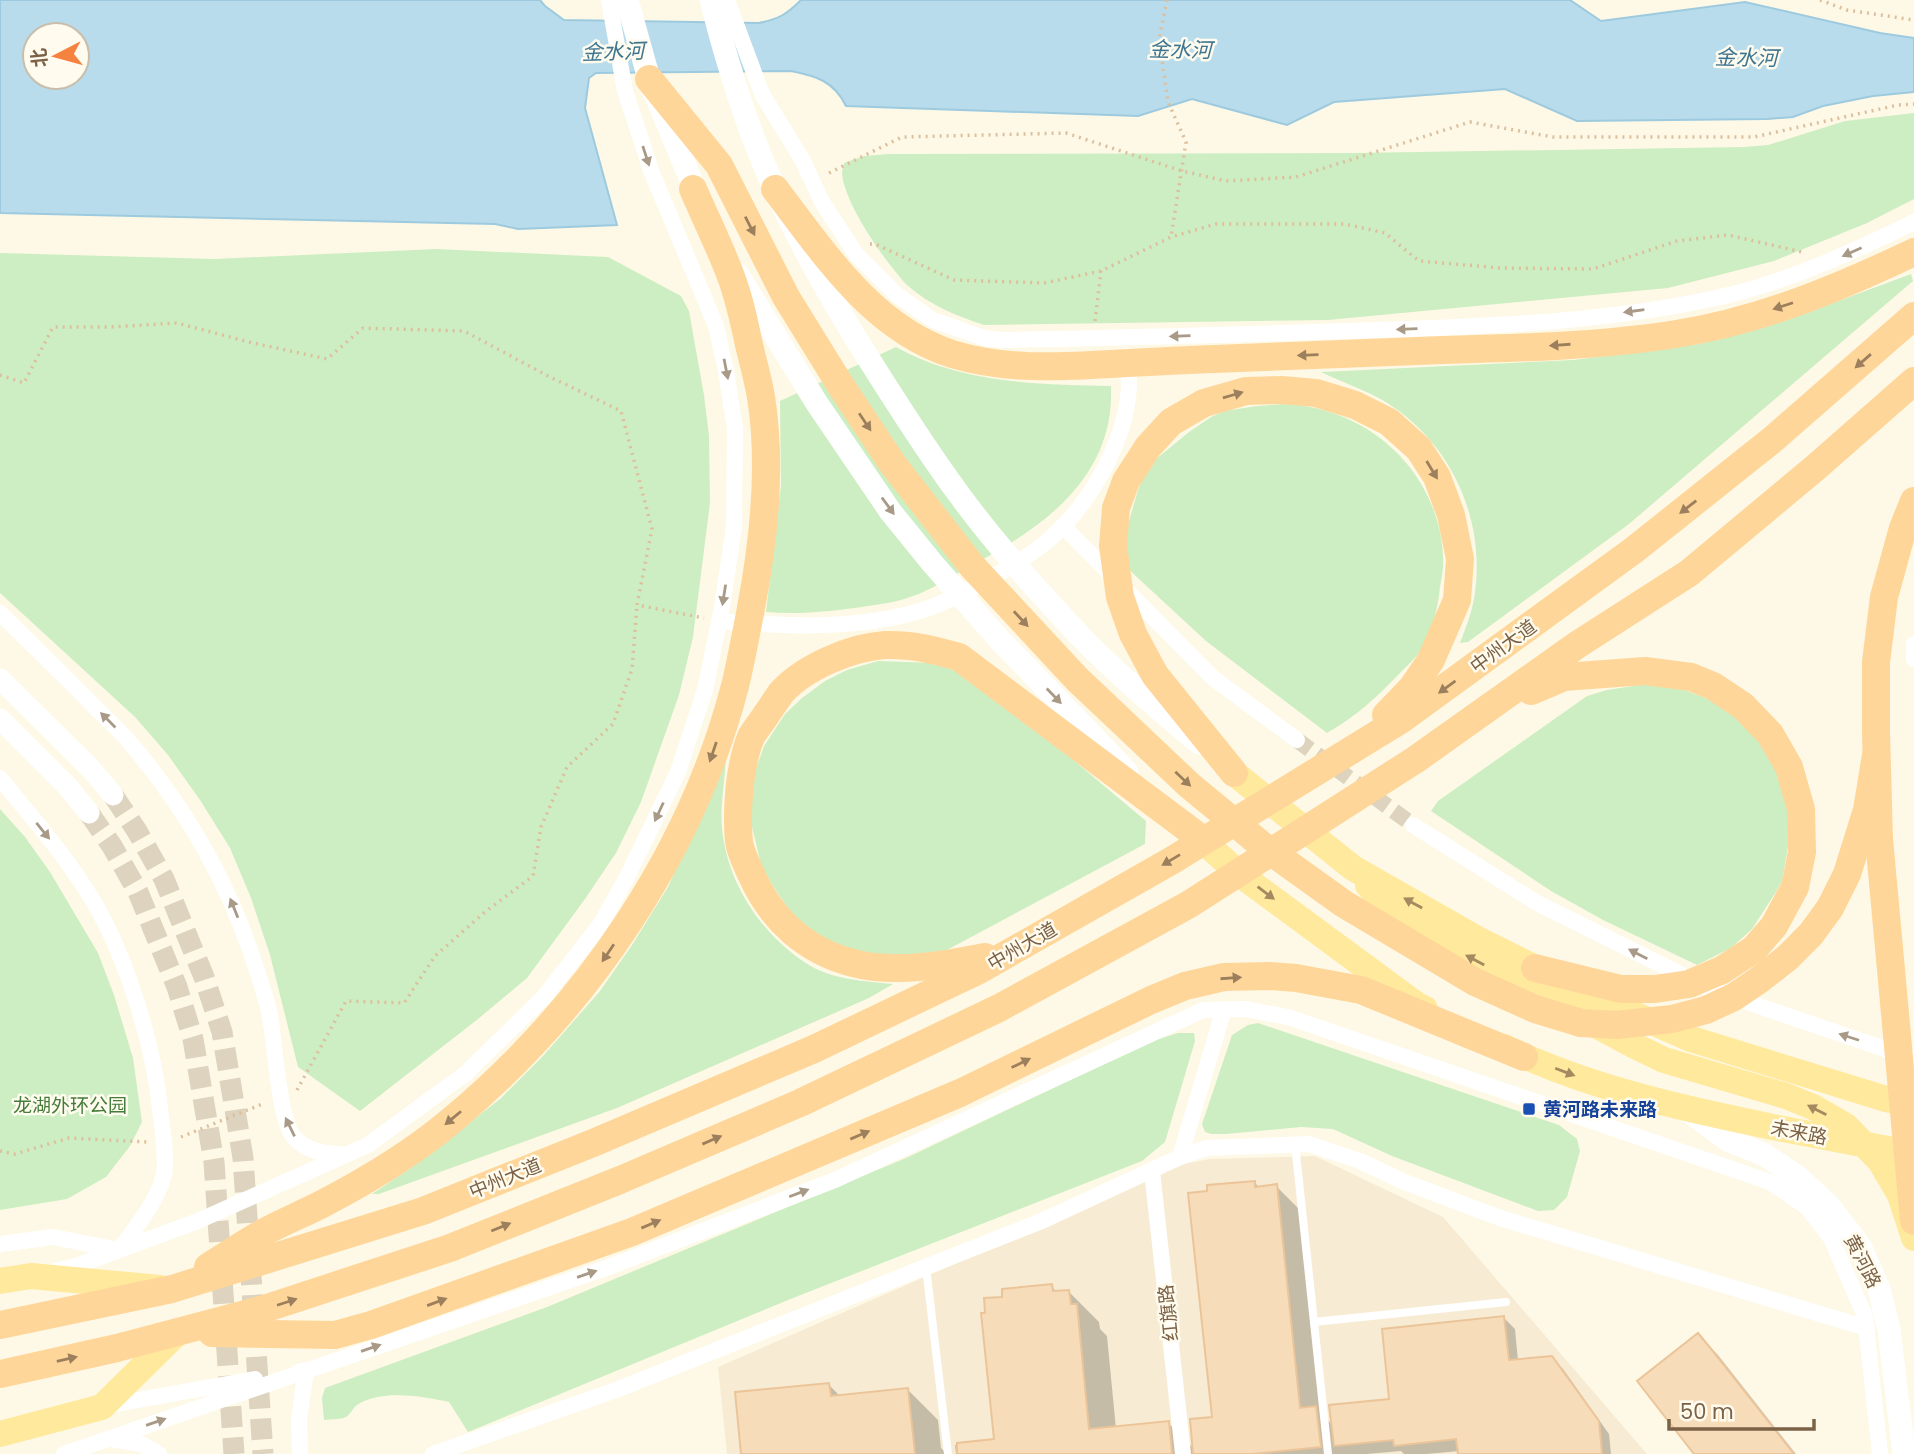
<svg xmlns="http://www.w3.org/2000/svg" width="1914" height="1454" font-family="Poppins,'Noto Sans SC',sans-serif">
<style>
.residential{fill:#f7ecd3}
.green{fill:#cdeec2}
.water{fill:#b8dceb;stroke:#9dcade;stroke-width:2;fill-rule:evenodd}
.shadow{fill:#0003}
.building{fill:#f7dcba;stroke:#ebc599;stroke-width:2}
.lines{fill:none;stroke-linecap:round;stroke-linejoin:round}
.minor-tunnel{stroke:#ddd3be;stroke-width:16;stroke-dasharray:16 8;stroke-linecap:butt}
.tertiary-tunnel{stroke:#ddd3be;stroke-width:21;stroke-dasharray:21 10;stroke-linecap:butt}
.path{stroke:#ddbf9d;stroke-width:3.5;stroke-dasharray:2 5;stroke-linecap:butt}
.service{stroke:#fff;stroke-width:8}
.minor{stroke:#fff;stroke-width:16}
.tertiary{stroke:#fff;stroke-width:21}
.secondary{stroke:#fff;stroke-width:23}
.primary{stroke:#ffe99c;stroke-width:26}
.trunk{stroke:#ffd69a;stroke-width:28}
.oneway{fill:#a99987}
.oneway2{fill:#9c7f5c}
.oneway3{fill:#a38a60}
.transit-dot{fill:#1a4fb4;stroke:#fffbee;stroke-width:2.5}
.labels{text-anchor:middle;stroke-width:5;stroke-linejoin:round;paint-order:stroke}
.street-label{font-size:19px;fill:#7b6247;stroke:#fffbee}
.park-label{font-size:19px;fill:#447c3b;stroke:#fffbee}
.transit-label{font-size:19px;font-weight:bold;fill:#164399;stroke:#fffbee;text-anchor:start}
.water-label{font-size:21px;font-style:italic;fill:#3e7691;stroke:#fffbee}
</style>
<rect width="100%" height="100%" fill="#fef9e6"/>
<!-- residential -->
<polygon class="residential" points="1315,1156 1443,1217 1647,1454 727,1454 718,1367 1184,1164 1209,1159"/>
<!-- green -->
<g class="green">
<path d="M1914,113V199L1867,223L1774,261L1668,288L1328,320L984,325C957,316 929,305 907,285C886,263 844,204 842,173C842,171 844,165 844,163L864,156L889,154L1355,153L1744,147L1768,145L1845,121Z"/>
<polygon points="436,249 608,257 681,296 689,311 704,395 709,436 710,503 693,637 679,695 641,802 616,853 585,899 527,978 478,1019 360,1111 298,1067 270,955 251,898 230,848 200,800 168,755 135,717 0,593 0,253 214,259"/>
<path d="M1911,274L1913,281L1629,524L1468,642L1460,643C1466,627 1473,610 1475,592C1485,517 1450,441 1384,401C1365,390 1342,382 1321,372L1573,360L1699,344L1790,319Z"/>
<path d="M896,347C960,383 1039,385 1111,386C1115,479 1041,529 967,568C949,578 930,591 910,597C897,602 882,604 868,606C834,611 800,615 766,612L781,485L780,401Z"/>
<path d="M1285,404C1369,408 1438,471 1443,555C1444,566 1442,577 1440,587C1438,608 1433,630 1422,648C1417,657 1408,665 1401,672C1377,697 1357,716 1327,733L1206,641L1126,567V531L1138,490L1146,471L1156,459L1189,432L1211,417L1224,411L1257,406Z"/>
<polygon points="878,661 935,663 978,680 1146,821 1145,844 945,951 902,960 854,951 817,936 796,921 762,869 752,827 751,802 752,780 764,746 785,714 802,698 825,681 847,670"/>
<polygon points="1646,684 1685,690 1725,706 1768,747 1788,808 1789,841 1782,881 1776,892 1752,929 1731,948 1697,965 1603,920 1551,891 1431,811 1438,801 1587,696 1607,690"/>
<path d="M726,757C725,780 720,805 722,828C727,883 762,936 809,965C834,980 865,981 893,984L869,998L617,1108L379,1194H372L411,1168L500,1099L543,1056L600,991L632,945L668,887Z"/>
<polygon points="0,809 25,837 50,872 98,953 114,995 133,1058 142,1122 130,1146 106,1177 67,1199 0,1210"/>
<polygon points="1258,1023 1559,1125 1577,1139 1580,1151 1567,1197 1554,1210 1538,1211 1392,1156 1333,1129 1301,1127 1226,1134 1211,1134 1205,1132 1202,1124 1232,1035 1248,1025"/>
<path d="M1178,1033H1194L1195,1041L1165,1142L1142,1161L793,1298L468,1432L449,1402C423,1396 380,1389 357,1405C353,1408 350,1415 346,1417C340,1420 330,1419 324,1420L322,1398L325,1388L547,1307L906,1158L1152,1041Z"/>
</g>
<!-- water -->
<path class="water" d="M0,0H540L545,6L564,20L759,23C779,19 787,14 801,0H1570L1601,21L1745,2L1880,33L1914,38V92L1873,96L1823,106L1793,117L1767,119L1577,121L1505,89L1334,102L1287,125L1192,99L1138,116L846,106C834,81 816,76 791,71L596,73L589,78L585,108L617,225L518,229L495,224L0,213ZM35,35H77V77H35Z"/>
<!-- shadow -->
<g class="shadow">
<polygon points="1254,1182 1260,1188 1276,1186 1304,1214 1325,1417 1333,1426 1391,1401 1504,1318 1515,1329 1518,1361 1551,1357 1563,1369 1609,1434 1611,1454 1459,1454 1459,1451 1427,1454 1404,1454 1401,1451 1367,1454 956,1454 955,1445 996,1441 1004,1298 1051,1286 1058,1293 1069,1292 1099,1322 1100,1329 1107,1336 1116,1429 1168,1423 1195,1450 1213,1419"/>
<polygon points="1698,1335 1718,1355 1796,1454 1696,1454"/>
<polygon points="829,1385 841,1397 908,1390 938,1420 941,1448 947,1454 743,1454"/>
</g>
<!-- building -->
<g class="building">
<polygon points="1255,1181 1255,1187 1277,1184 1300,1408 1316,1406 1321,1447 1252,1454 1193,1454 1190,1419 1212,1417 1188,1193 1207,1191 1207,1185"/>
<polygon points="1052,1284 1053,1291 1069,1290 1071,1304 1077,1304 1089,1429 1169,1421 1172,1454 957,1454 957,1443 994,1439 981,1313 985,1313 984,1298 1002,1297 1002,1289"/>
<polygon points="1504,1316 1509,1360 1552,1356 1599,1421 1602,1454 1458,1454 1456,1439 1394,1446 1393,1440 1334,1446 1329,1405 1389,1399 1382,1329"/>
<polygon points="1698,1333 1712,1350 1794,1454 1694,1454 1637,1381"/>
<polygon points="829,1383 831,1396 908,1388 915,1454 741,1454 735,1392"/>
</g>
<g class="lines">
<!-- minor-tunnel -->
<polyline class="minor-tunnel" points="1297,740 1413,825"/>
<!-- tertiary-tunnel -->
<g class="tertiary-tunnel">
<polyline points="113,795 137,831 164,879 204,977 222,1032 243,1158 263,1454"/>
<polyline points="89,813 112,846 138,892 177,987 193,1039 214,1162 234,1454"/>
</g>
<!-- path -->
<g class="path">
<polyline points="1167,0 1159,39 1168,102 1186,142 1171,237"/>
<polyline points="1820,0 1847,10 1914,20"/>
<polyline points="829,173 902,137 1066,133 1182,171 1226,181 1296,177 1470,122 1553,137 1754,137 1898,105 1914,104"/>
<polyline points="870,244 875,244 954,280 1044,283 1101,271 1171,237 1216,224 1345,224 1385,233 1419,261 1501,268 1593,269 1677,241 1728,235 1802,252"/>
<polyline points="1095,321 1101,271"/>
<polyline points="0,375 24,383 53,327 111,327 177,323 249,342 327,359 363,328 464,331 550,377 621,411 652,529 637,605 704,618"/>
<polyline points="297,1090 346,1001 404,1003 435,956 485,912 533,876 541,827 567,767 613,724 632,669 637,605"/>
<polyline points="181,1137 265,1103"/>
<polyline points="0,1151 15,1154 69,1138 147,1142"/>
</g>
<!-- service -->
<g class="service">
<polyline points="1295,1144 1328,1454"/>
<polyline points="926,1267 948,1454"/>
<polyline points="1314,1322 1506,1302"/>
</g>
<!-- minor -->
<g class="minor">
<path d="M727,0L762,94L803,161L822,202L856,254L897,295L933,320L984,338L1001,340C1126,338 1251,334 1376,330C1495,326 1617,322 1733,294C1796,278 1855,251 1914,222"/>
<polyline points="1063,526 1213,678 1297,740"/>
<path d="M0,613C29,641 58,670 87,699C101,714 118,728 131,744C183,805 224,875 250,950C257,970 264,991 269,1011C275,1039 278,1117 293,1136C305,1151 323,1154 341,1154"/>
<path d="M719,621C784,626 846,630 909,614C937,607 962,594 987,580C1006,570 1024,559 1041,546C1086,512 1125,445 1129,388C1129,377 1127,366 1127,356"/>
<polyline points="1914,644 1914,659"/>
<path d="M0,778C29,814 60,849 85,888C123,945 153,1040 160,1109C162,1127 168,1160 163,1178C156,1203 134,1230 119,1250L53,1237L0,1244"/>
<polyline points="1413,825 1537,903 1712,990 1914,1059"/>
<polyline points="1180,1157 1224,1009"/>
<polyline points="1152,1171 1183,1454"/>
<polyline points="54,1271 76,1266 198,1221 368,1145 465,1074 544,997 600,925 626,879 678,772 705,690 722,607 734,527 735,429 726,371 716,326 652,173 625,91 609,0"/>
<polyline points="298,1372 306,1370 299,1419 300,1454"/>
<polyline points="105,1406 255,1379"/>
<polyline points="111,1439 141,1444 159,1454"/>
<polyline points="64,1454 609,1267 835,1180 1203,1010 1245,1009 1288,1017 1770,1182 1807,1207 1831,1238 1865,1316 1880,1454"/>
<polyline points="433,1454 616,1390 1044,1220 1180,1157 1206,1148 1309,1144 1360,1161 1402,1181 1500,1218 1867,1328"/>
</g>
<!-- tertiary -->
<g class="tertiary">
<polyline points="0,679 91,769 113,795"/>
<polyline points="0,719 69,788 89,813"/>
</g>
<!-- secondary -->
<g class="secondary">
<polyline points="627,0 649,79 701,204"/>
<path d="M711,0C722,43 734,85 749,126C779,209 823,287 870,361C898,405 926,450 958,493C995,544 1038,591 1081,637C1118,675 1159,709 1199,743"/>
<polyline points="738,275 816,402 890,511 933,564 998,638 1127,772"/>
<polyline points="1687,1110 1728,1140 1765,1155 1798,1177 1830,1207 1860,1246 1879,1289 1889,1330 1904,1454"/>
</g>
<!-- primary -->
<g class="primary">
<polyline points="1234,773 1353,868 1481,941 1588,994 1691,1039 1886,1099 1914,1105"/>
<polyline points="1195,834 1242,876 1417,1005 1425,1009"/>
<polyline points="1368,885 1395,917 1633,1045 1664,1060 1786,1096 1813,1107 1846,1126 1880,1161 1900,1195 1914,1238"/>
<path d="M1504,1047C1591,1089 1689,1110 1783,1129C1827,1137 1870,1146 1914,1154"/>
<polyline points="0,1281 31,1276 160,1288"/>
<polyline points="0,1434 102,1407 178,1332"/>
</g>
<!-- trunk -->
<g class="trunk">
<polyline points="649,79 719,165 786,297 841,386 892,463 972,566 1077,679 1189,785 1263,846 1344,904 1475,982 1535,1009 1581,1023 1616,1025 1672,1019 1706,1010 1734,997 1759,980 1787,958 1811,934 1830,908 1847,874 1867,810 1876,755"/>
<path d="M775,189C824,253 872,328 952,354C1004,370 1058,367 1111,364C1146,362 1181,360 1215,359C1291,356 1367,353 1443,350C1520,348 1600,346 1676,334C1760,321 1839,288 1914,252"/>
<polyline points="1914,501 1903,528 1884,597 1876,662 1876,733 1879,839 1914,1221"/>
<polyline points="1531,691 1564,677 1645,671 1691,677 1713,686 1743,706 1770,734 1789,767 1801,809 1802,852 1795,887 1774,926 1754,949 1722,970 1689,984 1655,989 1621,989 1535,968"/>
<polyline points="1234,773 1155,675 1133,634 1120,597 1113,546 1116,508 1126,481 1148,447 1171,422 1204,403 1246,391 1282,390 1316,393 1355,405 1389,422 1419,449 1437,477 1451,515 1460,559 1457,600 1431,660 1412,688 1386,715"/>
<path d="M985,957C945,965 893,974 853,963C806,951 772,920 752,876C747,865 741,854 739,842C737,822 738,803 740,783C742,768 745,751 751,737C755,729 762,722 766,715C771,708 776,700 781,693C804,667 852,647 885,645C911,644 934,650 959,657L1195,834"/>
<path d="M208,1267C225,1256 242,1245 259,1235C280,1223 303,1214 324,1203C370,1179 413,1153 452,1120C585,1009 691,855 735,686C741,661 746,634 751,608C764,539 772,466 761,397C758,379 753,362 749,345C744,321 739,297 730,274C719,245 705,217 693,189"/>
<polyline points="0,1325 172,1289 423,1211 593,1143 814,1049 979,970 1171,861 1402,719 1634,550 1772,440 1914,316"/>
<polyline points="212,1333 335,1335 371,1325 632,1232 960,1093 1151,1000 1185,986 1224,977 1270,976 1296,978 1361,990 1524,1057"/>
<polyline points="0,1374 117,1348 264,1309 450,1248 620,1180 800,1103 999,1008 1188,905 1415,760 1577,645 1689,573 1815,468 1914,381"/>
</g>
</g>
<!-- one-way arrows -->
<defs><path id="oneway-solid" d="M-6-.8H1V-3.2L6.5 0L1 3.2V.8H-6Z" transform="scale(1.75)"/></defs>
<g class="oneway">
<use href="#oneway-solid" transform="translate(646 156) rotate(72)"/>
<use href="#oneway-solid" transform="translate(1852 252) rotate(156)"/>
<use href="#oneway-solid" transform="translate(1634 311) rotate(172)"/>
<use href="#oneway-solid" transform="translate(1407 329) rotate(178)"/>
<use href="#oneway-solid" transform="translate(1180 336) rotate(178)"/>
<use href="#oneway-solid" transform="translate(726 369) rotate(79)"/>
<use href="#oneway-solid" transform="translate(888 506) rotate(54)"/>
<use href="#oneway-solid" transform="translate(724 595) rotate(99)"/>
<use href="#oneway-solid" transform="translate(1054 696) rotate(46)"/>
<use href="#oneway-solid" transform="translate(108 720) rotate(-135)"/>
<use href="#oneway-solid" transform="translate(659 812) rotate(115)"/>
<use href="#oneway-solid" transform="translate(43 831) rotate(51)"/>
<use href="#oneway-solid" transform="translate(234 908) rotate(-112)"/>
<use href="#oneway-solid" transform="translate(1638 954) rotate(-153)"/>
<use href="#oneway-solid" transform="translate(1849 1037) rotate(-162)"/>
<use href="#oneway-solid" transform="translate(290 1127) rotate(-116)"/>
<use href="#oneway-solid" transform="translate(799 1193) rotate(-21)"/>
<use href="#oneway-solid" transform="translate(587 1274) rotate(-19)"/>
<use href="#oneway-solid" transform="translate(371 1348) rotate(-19)"/>
<use href="#oneway-solid" transform="translate(156 1422) rotate(-19)"/>
</g>
<g class="oneway2">
<use href="#oneway-solid" transform="translate(750 226) rotate(63)"/>
<use href="#oneway-solid" transform="translate(1783 306) rotate(162)"/>
<use href="#oneway-solid" transform="translate(1560 345) rotate(176)"/>
<use href="#oneway-solid" transform="translate(1308 355) rotate(178)"/>
<use href="#oneway-solid" transform="translate(1863 361) rotate(139)"/>
<use href="#oneway-solid" transform="translate(1233 395) rotate(-16)"/>
<use href="#oneway-solid" transform="translate(865 422) rotate(56)"/>
<use href="#oneway-solid" transform="translate(1432 470) rotate(59)"/>
<use href="#oneway-solid" transform="translate(1688 507) rotate(142)"/>
<use href="#oneway-solid" transform="translate(1021 619) rotate(47)"/>
<use href="#oneway-solid" transform="translate(1447 687) rotate(144)"/>
<use href="#oneway-solid" transform="translate(713 752) rotate(109)"/>
<use href="#oneway-solid" transform="translate(1183 779) rotate(43)"/>
<use href="#oneway-solid" transform="translate(1171 860) rotate(149)"/>
<use href="#oneway-solid" transform="translate(608 953) rotate(124)"/>
<use href="#oneway-solid" transform="translate(1231 978) rotate(-4)"/>
<use href="#oneway-solid" transform="translate(1021 1063) rotate(-26)"/>
<use href="#oneway-solid" transform="translate(453 1118) rotate(140)"/>
<use href="#oneway-solid" transform="translate(860 1135) rotate(-23)"/>
<use href="#oneway-solid" transform="translate(712 1140) rotate(-23)"/>
<use href="#oneway-solid" transform="translate(651 1224) rotate(-23)"/>
<use href="#oneway-solid" transform="translate(501 1227) rotate(-22)"/>
<use href="#oneway-solid" transform="translate(287 1302) rotate(-18)"/>
<use href="#oneway-solid" transform="translate(437 1302) rotate(-20)"/>
<use href="#oneway-solid" transform="translate(67 1359) rotate(-13)"/>
</g>
<g class="oneway3">
<use href="#oneway-solid" transform="translate(1266 893) rotate(37)"/>
<use href="#oneway-solid" transform="translate(1413 903) rotate(-151)"/>
<use href="#oneway-solid" transform="translate(1475 960) rotate(-152)"/>
<use href="#oneway-solid" transform="translate(1565 1072) rotate(21)"/>
<use href="#oneway-solid" transform="translate(1817 1110) rotate(-153)"/>
</g>
<!-- markers -->
<rect class="transit-dot" x="1522" y="1102" width="14" height="14" rx="3.5"/>
<g class="labels">
<!-- street labels -->
<g class="street-label">
<text transform="translate(1503 646) rotate(-36)" y="7">中州大道</text>
<text transform="translate(1022 946) rotate(-30)" y="7">中州大道</text>
<text transform="translate(1799 1132) rotate(11)" y="7">未来路</text>
<text transform="translate(505 1178) rotate(-22)" y="7">中州大道</text>
<text transform="translate(1863 1261) rotate(63)" y="7">黄河路</text>
<text transform="translate(1168 1313) rotate(-96)" y="7">红旗路</text>
</g>
<!-- park labels -->
<g class="park-label">
<text x="70" y="1112">龙湖外环公园</text>
</g>
<!-- transit labels -->
<g class="transit-label">
<text x="1543" y="1116">黄河路未来路</text>
</g>
<!-- water labels -->
<g class="water-label">
<text transform="translate(1180 50) rotate(1)" y="7">金水河</text>
<text transform="translate(613 52) rotate(-2)" y="7">金水河</text>
<text transform="translate(1746 58) rotate(1)" y="7">金水河</text>
</g>
</g>
<!-- north arrow -->
<g transform="translate(56 56) rotate(264)"><circle r="33" fill="#fffbee" stroke="#cabeab" stroke-width="2"/>
<path d="M0-5L12 26L0 18L-12 26Z" fill="#f5833f"/>
<text y="-10" font-size="19" font-weight="bold" text-anchor="middle" fill="#7b6247">北</text>
</g>
<!-- scale -->
<path d="M1669 1419v10h145v-10" fill="none" stroke="#7b6247" stroke-width="3.5"/>
<text x="1680" y="1419" font-size="21" fill="#7b6247" stroke="#fffbee" stroke-width="5" paint-order="stroke">50 m</text>
</svg>
